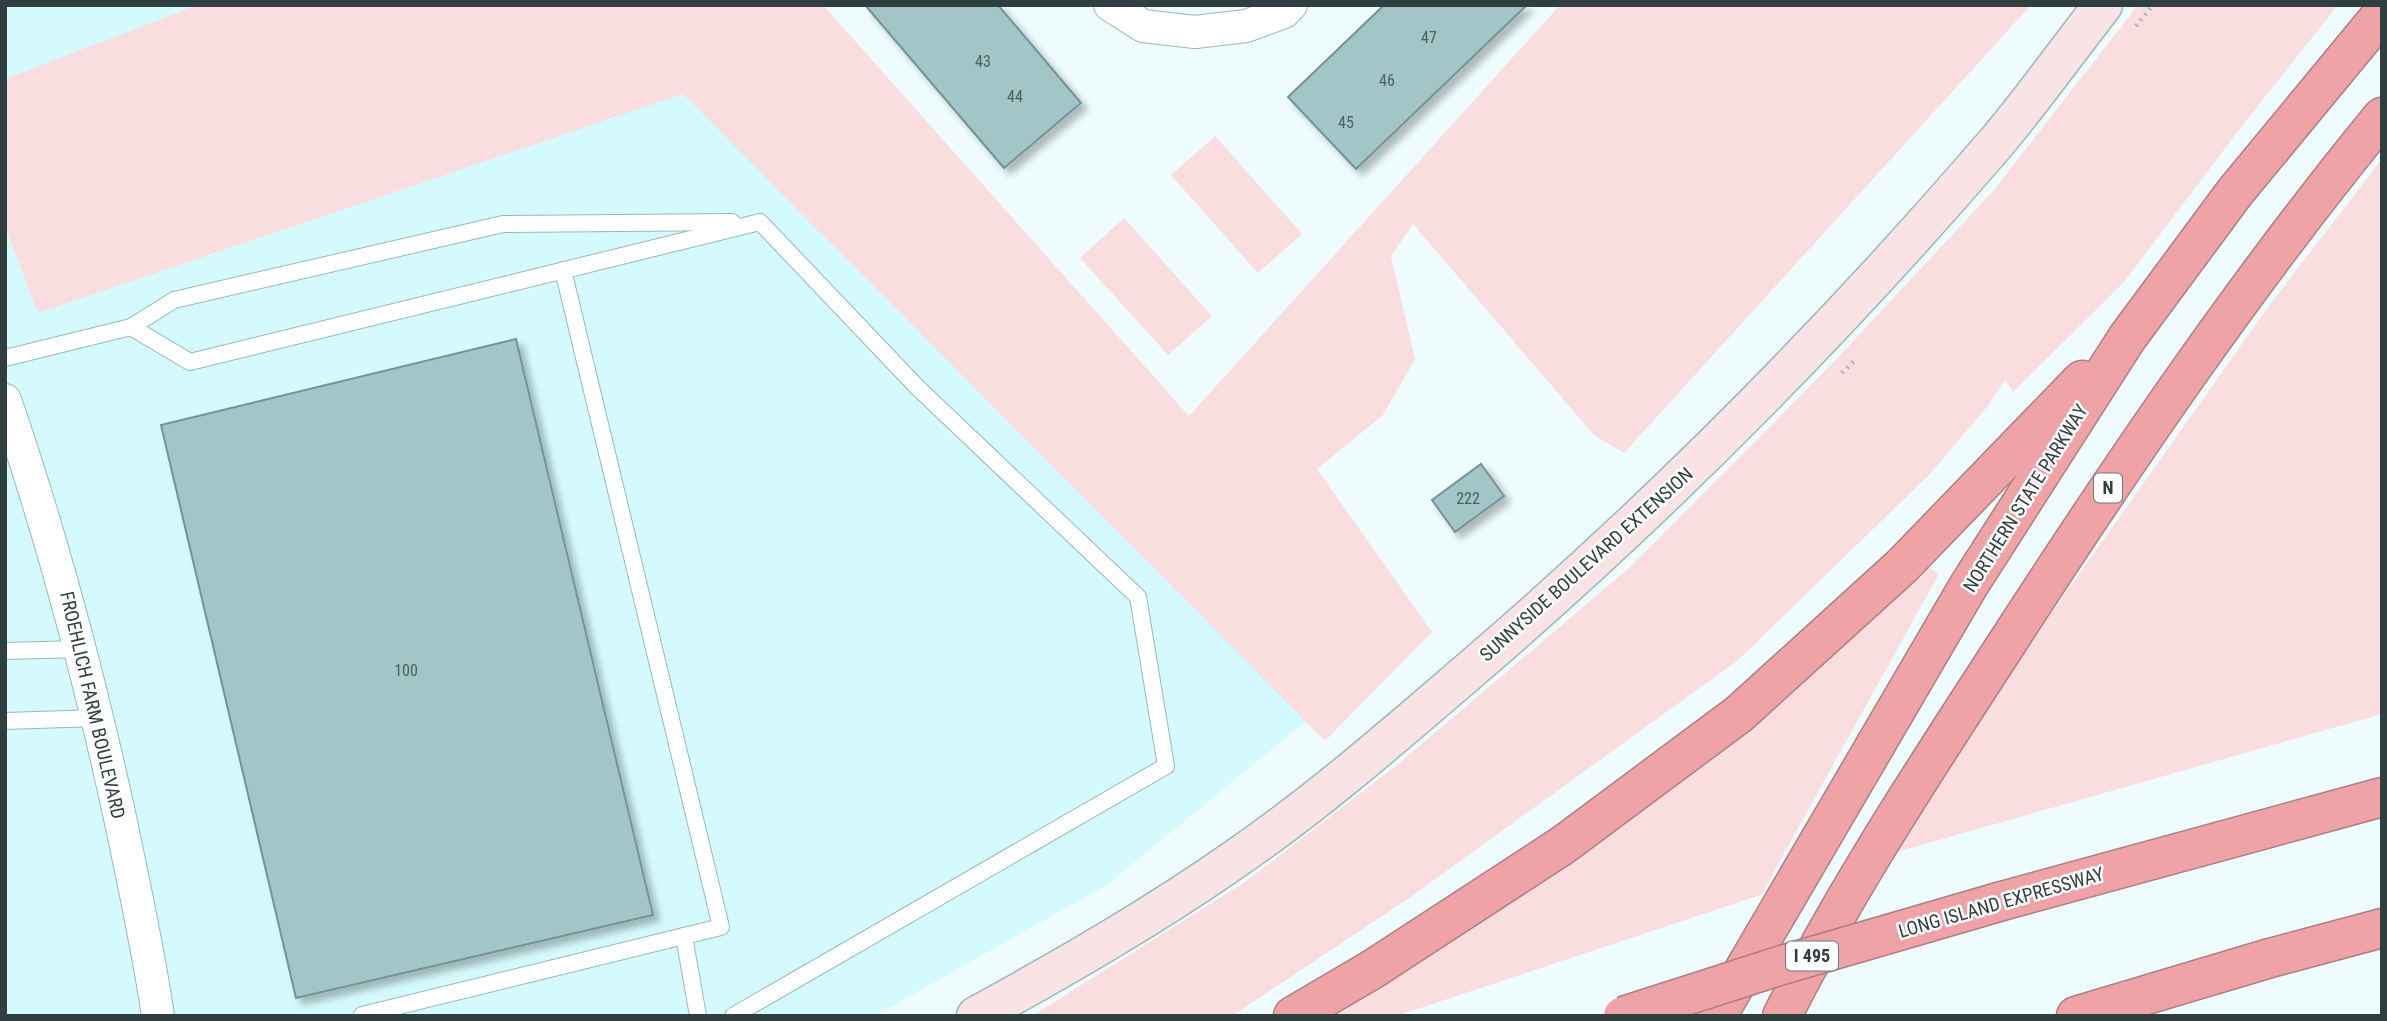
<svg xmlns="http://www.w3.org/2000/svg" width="2387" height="1021" font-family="'Roboto Condensed',sans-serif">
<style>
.built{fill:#d5fafd}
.green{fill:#fadedf}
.building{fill:#a2c5c7;stroke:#739497;stroke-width:2;filter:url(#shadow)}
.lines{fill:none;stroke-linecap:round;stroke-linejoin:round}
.service-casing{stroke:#96b9bc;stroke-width:18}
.minor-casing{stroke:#96b9bc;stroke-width:34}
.secondary-casing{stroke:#96b9bc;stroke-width:41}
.motorway-casing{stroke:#ac8083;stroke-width:41}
.path{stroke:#a9b8b9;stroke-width:4.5;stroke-dasharray:2 5;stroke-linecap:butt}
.service{stroke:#fff;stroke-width:16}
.minor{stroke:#fff;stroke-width:32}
.secondary{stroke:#fae3e5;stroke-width:38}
.motorway{stroke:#f0a3a7;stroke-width:38}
.motorway-bridge-casing{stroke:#ac8083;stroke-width:41;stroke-linecap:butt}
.motorway-bridge{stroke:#f0a3a7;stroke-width:38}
.labels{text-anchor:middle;stroke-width:5;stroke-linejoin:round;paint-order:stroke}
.number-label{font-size:16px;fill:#4c6061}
.shield{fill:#fff;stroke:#6d7879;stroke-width:2}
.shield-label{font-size:18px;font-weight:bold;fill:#2f3e3f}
.street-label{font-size:19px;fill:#2f3e3f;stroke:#fff}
</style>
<defs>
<filter id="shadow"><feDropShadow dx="6" dy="6" stdDeviation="3.5" flood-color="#0004"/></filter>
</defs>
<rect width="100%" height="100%" fill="#eefcfd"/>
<!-- built -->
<polygon class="built" points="5,5 673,5 1337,696 1108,884 875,1016 5,1016"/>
<!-- green -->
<g class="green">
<polygon points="198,5 823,5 1189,416 1560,5 2031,5 1624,453 1594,435 1413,224 1391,256 1415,359 1383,415 1317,469 1432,632 1325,741 683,94 38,313 5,227 5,79"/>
<polygon points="2138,5 2338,5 2241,127 2125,281 2013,392 2005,380 1987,407 1930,474 1737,661 1412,896 1232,1016 1032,1016 1245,882 1398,764 1628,569 1830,366 1993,191"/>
<polygon points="1215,136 1302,234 1258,273 1171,175"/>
<polygon points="2382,159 2382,714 1897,852 2024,652 2271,303"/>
<polygon points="1124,218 1212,316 1168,355 1080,258"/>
<polygon points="1922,563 1939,574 1761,895 1396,1016 1320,1016"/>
</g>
<!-- building -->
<g class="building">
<polygon points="865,5 998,5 1081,103 1004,168"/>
<polygon points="1384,5 1527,5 1356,169 1288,97"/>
<polygon points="516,339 653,915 296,998 161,425"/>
<polygon points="1481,464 1504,496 1455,532 1432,500"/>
</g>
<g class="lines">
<defs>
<g id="service">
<polyline points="563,270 721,927 684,936"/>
<polyline points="131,327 174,300 503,224 732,222"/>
<polyline points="5,358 131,327 190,362 760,222 917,387 1138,597 1166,766 733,1016"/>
<polyline points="5,651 81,649"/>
<polyline points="5,721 98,718"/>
<polyline points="362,1015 684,936 698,1016"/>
</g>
<g id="minor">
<polyline points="1110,5 1143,26 1195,32 1246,26 1284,12 1291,5"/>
<path d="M5,400C52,536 88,672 119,813C133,880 148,947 158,1016"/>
</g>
<path id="secondary" d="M976,1016C1065,967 1154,916 1238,857C1322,799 1399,731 1476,665C1662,505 1835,330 1995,144C2033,99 2067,51 2103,5"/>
<g id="motorway">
<polyline points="2002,901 2382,797"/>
<polyline points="1293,1016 1373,969 1563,845 1739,714 1902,566 2082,380"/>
<polyline points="1717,1016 1969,585 2127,338 2235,192 2382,14"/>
<path d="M1782,1016C1847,887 1928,765 2007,643C2124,462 2245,284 2382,117"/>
<polyline points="2076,1016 2270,958 2382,928"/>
</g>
</defs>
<!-- service casing -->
<use href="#service" class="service-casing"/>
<!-- minor casing -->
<use href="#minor" class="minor-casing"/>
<!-- secondary casing -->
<use href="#secondary" class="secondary-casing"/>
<!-- motorway casing -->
<use href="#motorway" class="motorway-casing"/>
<!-- path -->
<g class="path">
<polyline points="2136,26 2153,5"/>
<polyline points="1842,373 1856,359"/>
</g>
<!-- service -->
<use href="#service" class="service"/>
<!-- minor -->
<use href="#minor" class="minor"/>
<!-- secondary -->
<use href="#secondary" class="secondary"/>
<!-- motorway -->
<use href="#motorway" class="motorway"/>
<defs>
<polyline id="motorway-bridge" points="1623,1016 1782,965 2002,901"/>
</defs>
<!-- motorway-bridge casing -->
<use href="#motorway-bridge" class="motorway-bridge-casing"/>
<!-- motorway-bridge -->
<use href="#motorway-bridge" class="motorway-bridge"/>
</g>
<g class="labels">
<!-- number labels -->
<g class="number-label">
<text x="1429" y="43">47</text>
<text x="983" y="67">43</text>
<text x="1387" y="86">46</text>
<text x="1015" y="102">44</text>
<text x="1346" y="128">45</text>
<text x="1468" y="504">222</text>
<text x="406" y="676">100</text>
</g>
<!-- shield labels -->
<g class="shield">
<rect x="2094" y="473.5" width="28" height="29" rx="5"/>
<rect x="1786" y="941.5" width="52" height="29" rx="5"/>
</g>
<g class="shield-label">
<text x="2108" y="494">N</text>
<text x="1812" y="962">I 495</text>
</g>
<!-- street labels -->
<g class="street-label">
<text transform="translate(2025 498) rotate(-58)" y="7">NORTHERN STATE PARKWAY</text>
<text transform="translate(1586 564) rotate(-42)" y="7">SUNNYSIDE BOULEVARD EXTENSION</text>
<text transform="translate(93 705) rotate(77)" y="7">FROEHLICH FARM BOULEVARD</text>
<text transform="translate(2001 902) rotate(-16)" y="7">LONG ISLAND EXPRESSWAY</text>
</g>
</g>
<!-- border -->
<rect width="2387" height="1021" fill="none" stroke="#2f3e3f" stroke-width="14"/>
</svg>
